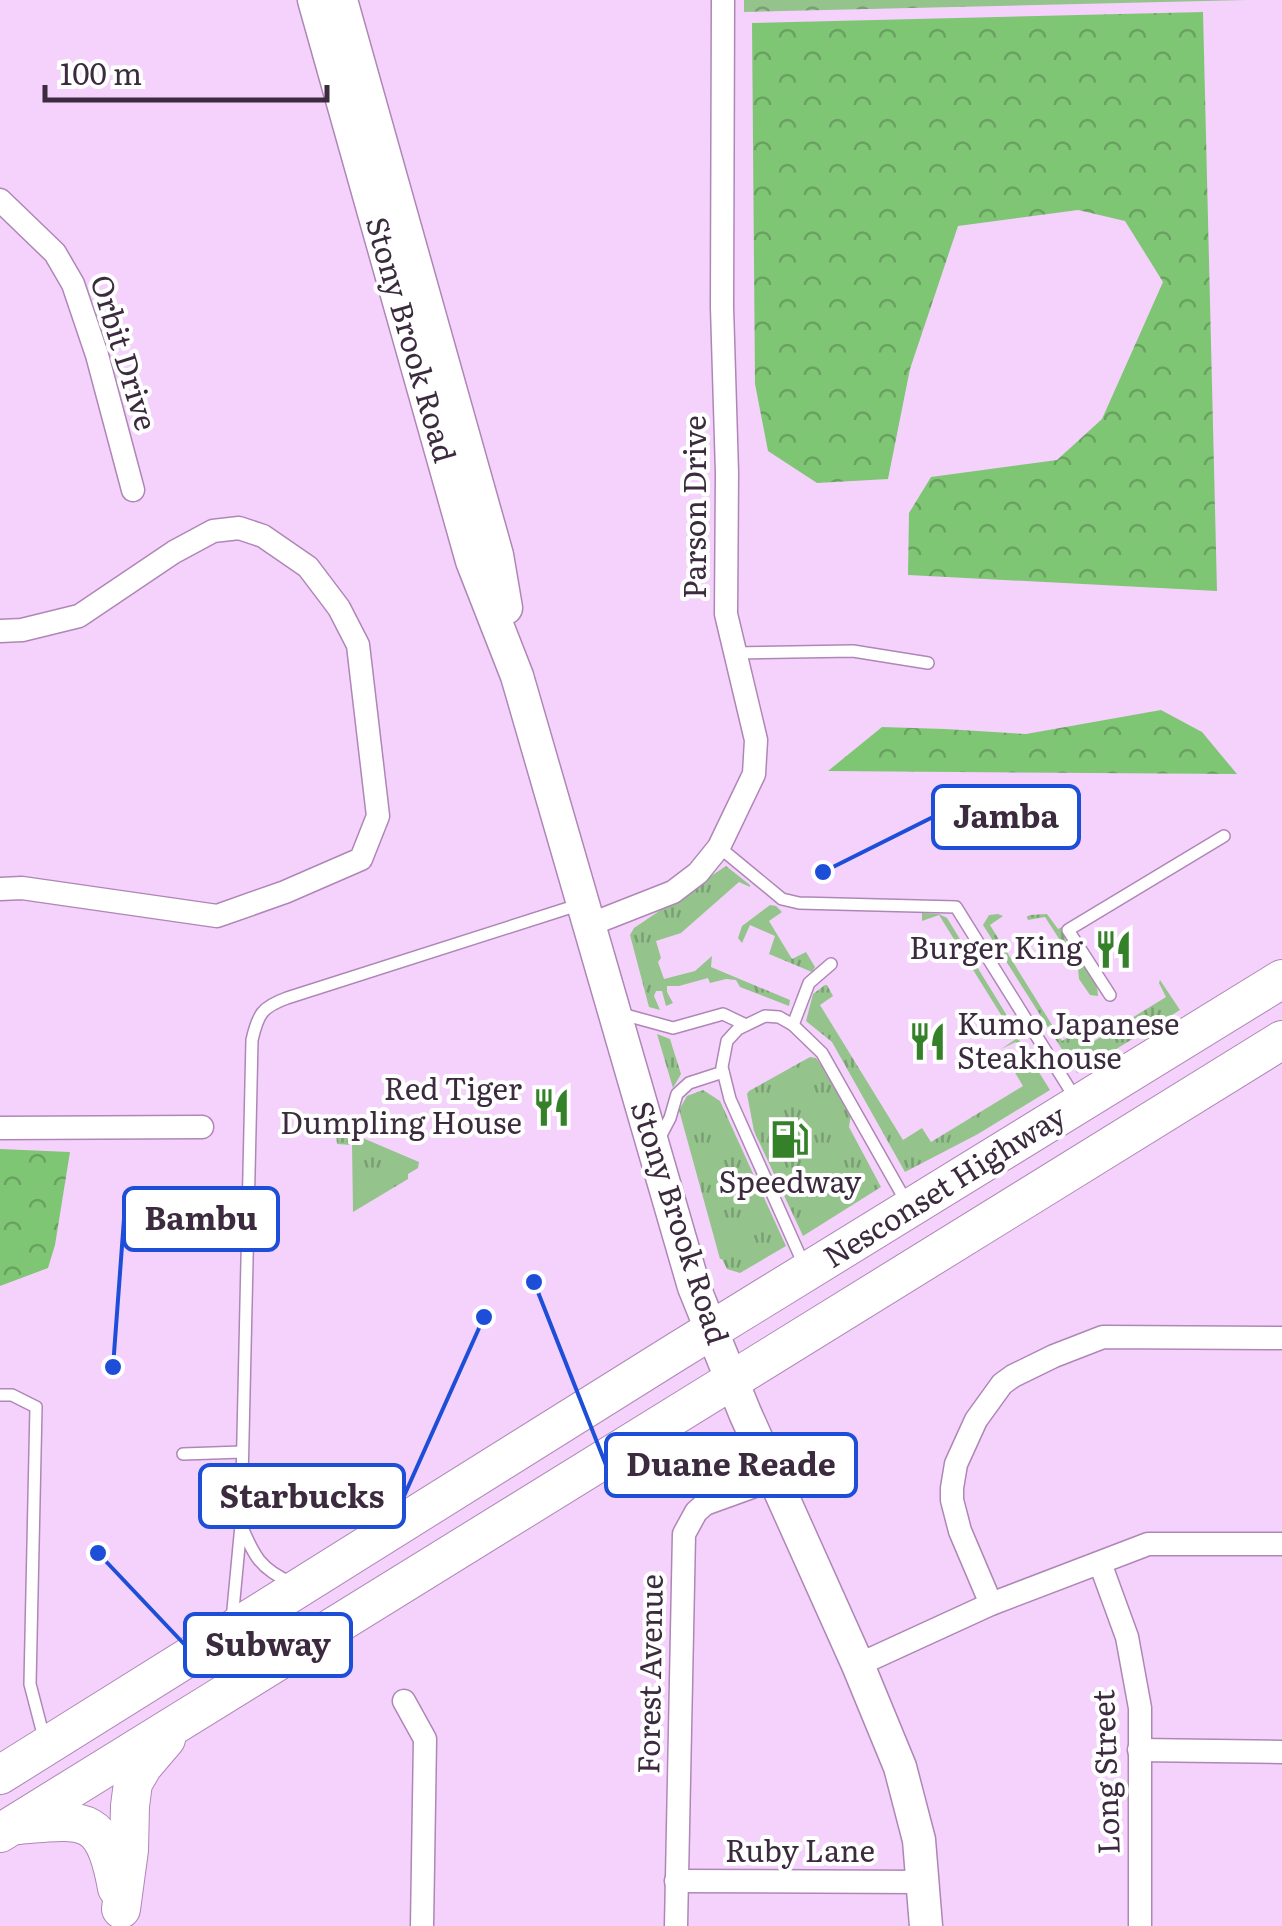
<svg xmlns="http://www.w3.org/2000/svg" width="1282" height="1926" font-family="Literata,serif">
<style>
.grass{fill:url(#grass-tufts)}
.forest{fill:url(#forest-crowns)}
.park{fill:url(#park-crowns)}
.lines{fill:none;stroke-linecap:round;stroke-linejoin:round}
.service-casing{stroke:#af87b7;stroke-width:14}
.minor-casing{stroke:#af87b7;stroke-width:25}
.secondary-casing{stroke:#af87b7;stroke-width:35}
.trunk-casing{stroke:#af87b7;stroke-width:40}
.service{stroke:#fff;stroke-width:11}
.minor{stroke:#fff;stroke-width:22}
.secondary{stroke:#fff;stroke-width:32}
.trunk{stroke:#fff;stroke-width:38}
.labels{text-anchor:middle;stroke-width:8;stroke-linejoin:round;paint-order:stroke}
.street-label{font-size:30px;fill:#3c2b3f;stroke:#fff}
.poi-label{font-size:30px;fill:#3c2b3f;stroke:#fff;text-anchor:end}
.leader{fill:none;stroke:#1d4ed8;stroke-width:4}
.callout-dot{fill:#1d4ed8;stroke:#fff;stroke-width:4}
.callout{fill:#fff;stroke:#1d4ed8;stroke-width:4}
.callout-label{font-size:32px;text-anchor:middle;font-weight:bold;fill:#3c2b3f}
</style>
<defs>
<pattern id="grass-tufts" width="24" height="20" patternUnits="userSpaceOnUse" patternTransform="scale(2.5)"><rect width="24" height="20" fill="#94c38c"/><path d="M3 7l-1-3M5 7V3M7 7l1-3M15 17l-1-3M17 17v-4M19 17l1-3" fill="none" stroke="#7a9f74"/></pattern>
<pattern id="forest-crowns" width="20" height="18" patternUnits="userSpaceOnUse" patternTransform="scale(2.5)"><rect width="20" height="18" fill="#7fc674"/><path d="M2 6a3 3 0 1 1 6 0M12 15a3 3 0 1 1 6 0" fill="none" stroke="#69a161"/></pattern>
<pattern id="park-crowns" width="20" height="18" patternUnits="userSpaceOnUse" patternTransform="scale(2.5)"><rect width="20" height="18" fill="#94c38c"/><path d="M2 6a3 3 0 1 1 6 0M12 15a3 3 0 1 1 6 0" fill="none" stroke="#7a9f74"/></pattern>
</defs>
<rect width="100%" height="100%" fill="#f5d2fc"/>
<!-- grass -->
<g class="grass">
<polygon points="726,866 750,885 750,887 739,882 681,933 656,941 661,958 658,962 664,979 695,971 712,956 711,967 790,1000 789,1006 740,987 736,980 726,979 710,983 708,978 679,986 667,986 667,992 673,1003 666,1006 662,991 656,991 654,996 660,1010 649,1007 630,935 634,928"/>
<polygon points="770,905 776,906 782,912 769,921 792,959 806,952 815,967 812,972 769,954 775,936 750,925 742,943 738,938 742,926"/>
<polygon points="922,913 939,914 947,918 1006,1014 1005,1020 989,1029 1003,1018 939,915 922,921"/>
<polygon points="998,914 1003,916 990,925 1062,1041 1076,1032 1086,1046 1166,997 1159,983 1160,980 1180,1010 1077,1073 983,925 989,915"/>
<path d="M1047,914L1058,929L1078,919L1067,929L1065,939C1069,946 1072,955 1078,961C1089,971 1098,981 1098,996L1090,995L1079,979L1078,968L1045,917L1028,920L1027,917L1030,915Z"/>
<polygon points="825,985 827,985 833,996 820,1005 903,1140 922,1128 931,1142 1023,1086 1014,1071 1029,1061 1016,1042 1001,1049 1016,1039 1019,1040 1050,1090 978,1134 905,1172 832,1042 806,1021 813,994"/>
<polygon points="657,1034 670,1039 681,1074 673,1088"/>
<polygon points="810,1057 816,1058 837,1087 851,1114 849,1127 881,1187 803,1236 754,1131 747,1094 749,1091"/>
<polygon points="703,1090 720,1101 786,1246 740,1273 727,1269 722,1259 720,1259 679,1110 687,1096"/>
<polygon points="336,1133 351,1133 419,1162 418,1168 408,1174 408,1179 353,1212 352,1145 337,1144"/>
</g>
<!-- forest -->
<g class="forest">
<polygon points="1203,12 1217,591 908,575 909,513 931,477 1057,460 1102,419 1163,282 1125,221 1078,210 958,226 910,369 888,479 817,483 768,451 755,384 752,23"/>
<polygon points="1161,710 1202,732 1237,774 828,771 882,727 945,729 1026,734"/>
<polygon points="0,1149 70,1152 55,1245 48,1268 0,1286"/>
</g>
<!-- park -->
<polygon class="park" points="744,0 1247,0 744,12"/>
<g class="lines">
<defs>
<g id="service">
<polyline points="734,653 853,651 928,663"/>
<polyline points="719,847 782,899 799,903 956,907 1077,1101"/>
<polyline points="1110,995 1068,930 1224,836"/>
<polyline points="622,1014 673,1028 723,1014 746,1025"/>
<polyline points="793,1025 809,983 831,964"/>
<polyline points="659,1139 670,1118 677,1094 689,1083 723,1072"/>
<polyline points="804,1265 730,1099 722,1067 727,1041 738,1029 765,1016 779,1017 793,1025 822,1053 908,1205"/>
<polyline points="0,1395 12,1395 36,1407 30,1684 44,1738"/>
<polyline points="183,1454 242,1452"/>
<path d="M241,1525L252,1040C258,1014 262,1007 287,998L578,905"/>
<path d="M232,1620L241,1525C254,1556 260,1569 292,1583"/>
</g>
<g id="minor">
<polyline points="0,200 55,253 73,284 97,355 133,490"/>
<polyline points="0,631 22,630 79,616 174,552 213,531 239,528 263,536 308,567 339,608 358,645 378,816 361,859 285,892 217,916 22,888 0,889"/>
<polyline points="589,925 673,892 698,873 719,847 754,774 756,740 726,614 727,473 722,307 723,0"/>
<polyline points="0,1128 202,1127"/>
<polyline points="1100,1563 1127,1637 1140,1708 1140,1926"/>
<polyline points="991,1604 960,1531 952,1500 952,1488 956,1464 976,1420 1002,1384 1013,1376 1054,1356 1103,1337 1282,1338"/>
<polyline points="858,1665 991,1604 1148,1544 1282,1544"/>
<polyline points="404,1701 425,1739 422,1926"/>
<polyline points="1139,1750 1282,1752"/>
<polyline points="676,1881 923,1882"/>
<polyline points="676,1926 684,1534 696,1512 705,1504 774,1479"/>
</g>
<g id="secondary">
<polyline points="314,0 472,561 517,676 694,1287 745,1413 858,1665 900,1767 919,1840 926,1926"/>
<polyline points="341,0 497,555 506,608"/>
</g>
<g id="trunk">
<polyline points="0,1775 676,1352 1282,979"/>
<path d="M19,1825C86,1819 104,1815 117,1888"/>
<polyline points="0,1833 1282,1040"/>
<polyline points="121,1909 129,1850 130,1806 133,1783 143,1766 166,1739"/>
</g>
</defs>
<!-- service casing -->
<use href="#service" class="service-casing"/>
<!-- minor casing -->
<use href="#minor" class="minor-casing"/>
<!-- secondary casing -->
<use href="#secondary" class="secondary-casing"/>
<!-- trunk casing -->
<use href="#trunk" class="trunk-casing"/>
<!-- service -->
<use href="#service" class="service"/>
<!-- minor -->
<use href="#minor" class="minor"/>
<!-- secondary -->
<use href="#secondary" class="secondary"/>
<!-- trunk -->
<use href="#trunk" class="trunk"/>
</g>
<!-- icons -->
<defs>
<symbol id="restaurant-bare" viewBox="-9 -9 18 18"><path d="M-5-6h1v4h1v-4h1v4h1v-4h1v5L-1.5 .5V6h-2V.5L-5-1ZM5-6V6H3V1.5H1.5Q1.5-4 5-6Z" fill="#35812a" stroke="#fff" stroke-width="2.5" paint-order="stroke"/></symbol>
<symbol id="fuel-bare" viewBox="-9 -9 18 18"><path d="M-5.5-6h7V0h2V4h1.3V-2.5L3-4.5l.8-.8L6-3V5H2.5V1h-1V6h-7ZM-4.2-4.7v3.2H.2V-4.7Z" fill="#35812a" stroke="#fff" stroke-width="2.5" paint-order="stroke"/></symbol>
</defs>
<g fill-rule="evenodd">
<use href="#restaurant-bare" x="1086" y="922" width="55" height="55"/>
<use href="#restaurant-bare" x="900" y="1014" width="55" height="55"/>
<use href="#restaurant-bare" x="524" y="1080" width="55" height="55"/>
<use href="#fuel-bare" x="762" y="1112" width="55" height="55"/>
</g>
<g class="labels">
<!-- street labels -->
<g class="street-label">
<text transform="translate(410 340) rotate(74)" y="10">Stony Brook Road</text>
<text transform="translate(123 353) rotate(73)" y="10">Orbit Drive</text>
<text transform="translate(696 507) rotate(-90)" y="10">Parson Drive</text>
<text transform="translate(945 1187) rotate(-32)" y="10">Nesconset Highway</text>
<text transform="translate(679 1223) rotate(72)" y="10">Stony Brook Road</text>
<text transform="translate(651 1674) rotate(-89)" y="10">Forest Avenue</text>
<text transform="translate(1107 1772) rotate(-92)" y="10">Long Street</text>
<text x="800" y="1862">Ruby Lane</text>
</g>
<!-- poi labels -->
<g class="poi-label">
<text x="1083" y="959">Burger King</text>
<text x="957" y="1035" text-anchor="start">Kumo Japanese<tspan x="957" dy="34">Steakhouse</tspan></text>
<text x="522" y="1100">Red Tiger<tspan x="522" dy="34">Dumpling House</tspan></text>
<text x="790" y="1193" text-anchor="middle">Speedway</text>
</g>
</g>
<!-- callouts -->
<path class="leader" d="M823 872L933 817M113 1367L124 1219M534 1282L606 1465M484 1317L404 1496M98 1553L185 1645"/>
<g class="callout-dot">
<circle cx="823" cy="872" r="10"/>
<circle cx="113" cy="1367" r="10"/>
<circle cx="534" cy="1282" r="10"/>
<circle cx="484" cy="1317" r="10"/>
<circle cx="98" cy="1553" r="10"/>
</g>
<g class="callout">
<rect x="933" y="786" width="146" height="62" rx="10"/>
<rect x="124" y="1188" width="154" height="62" rx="10"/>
<rect x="606" y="1434" width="250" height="62" rx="10"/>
<rect x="200" y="1465" width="204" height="62" rx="10"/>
<rect x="185" y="1614" width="166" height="62" rx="10"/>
</g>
<g class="callout-label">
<text x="1006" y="828">Jamba</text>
<text x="201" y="1230">Bambu</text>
<text x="731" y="1476">Duane Reade</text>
<text x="302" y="1508">Starbucks</text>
<text x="268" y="1656">Subway</text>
</g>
<!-- scale -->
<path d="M45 85v15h282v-15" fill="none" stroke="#3c2b3f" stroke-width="5"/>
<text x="60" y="85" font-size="30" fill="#3c2b3f" stroke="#ffffff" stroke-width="8" paint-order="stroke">100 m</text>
</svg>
